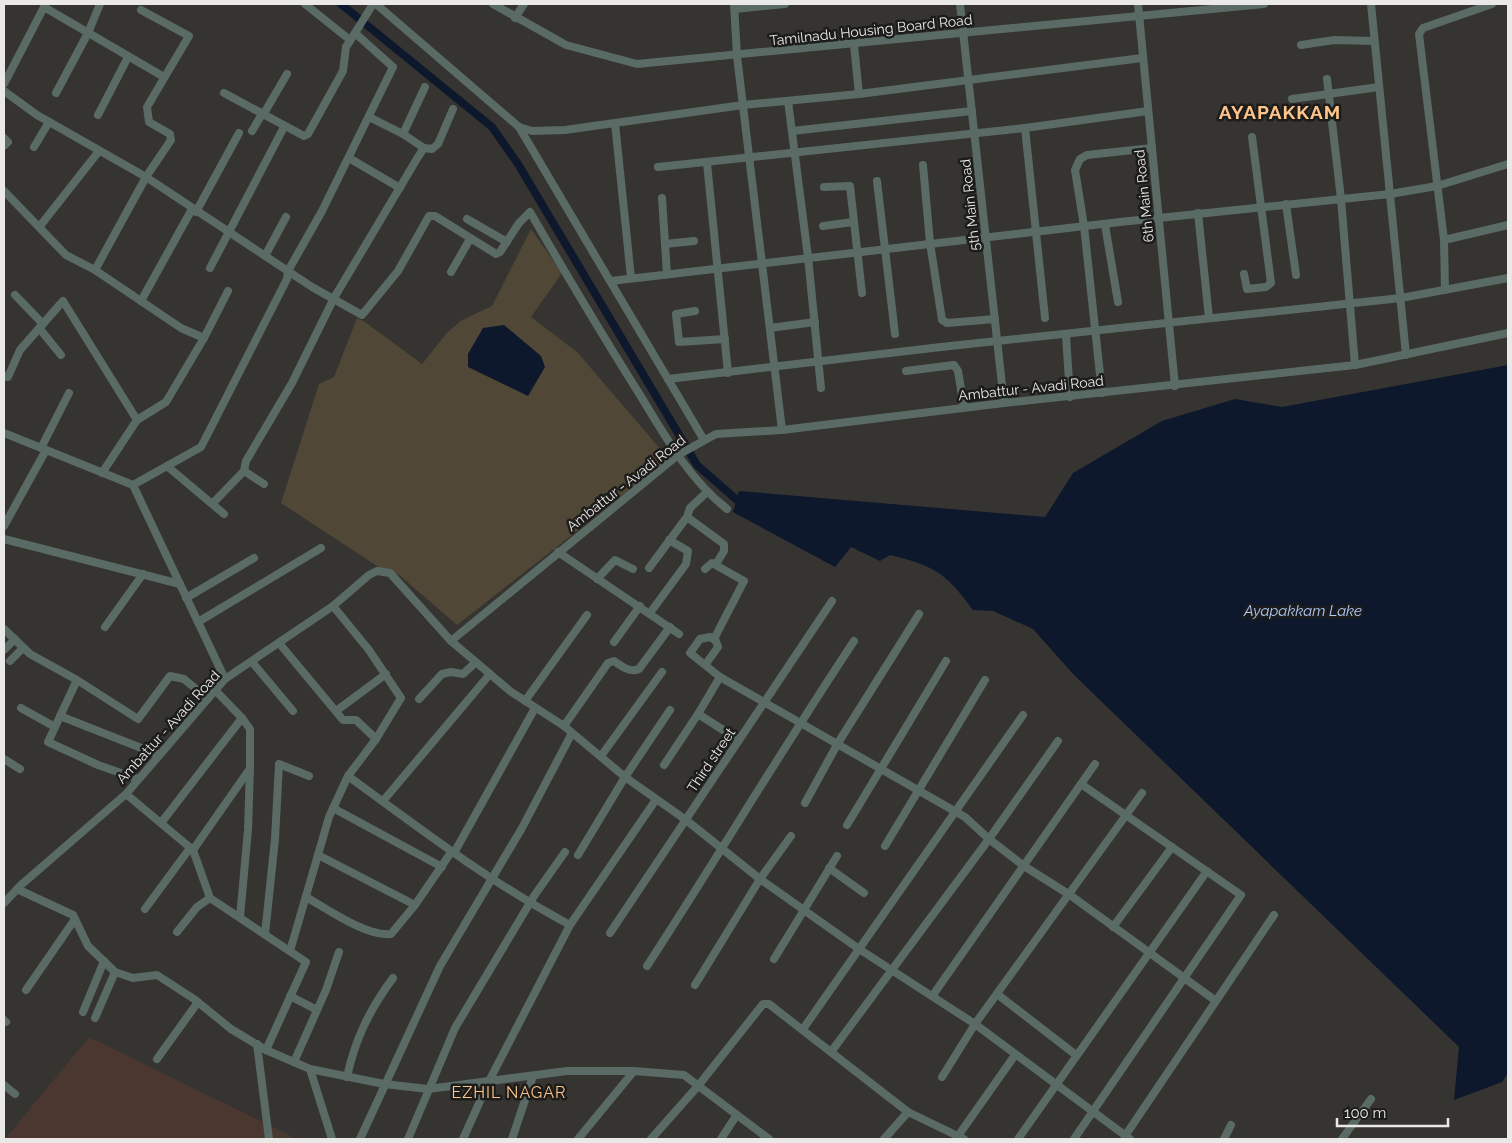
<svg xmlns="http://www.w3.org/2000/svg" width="1512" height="1143" font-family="Raleway,sans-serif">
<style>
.education{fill:#4a3730}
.green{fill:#504736}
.water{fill:#0d182d}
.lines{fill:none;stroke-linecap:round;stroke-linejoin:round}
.canal{stroke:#0d182d;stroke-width:8}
.minor{stroke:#5a6a65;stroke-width:8}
.labels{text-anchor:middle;stroke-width:5;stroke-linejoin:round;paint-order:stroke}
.street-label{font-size:14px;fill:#eae9e8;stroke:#1c1c1b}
.water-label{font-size:15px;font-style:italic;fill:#afcafb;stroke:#1c1c1b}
.quarter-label{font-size:16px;letter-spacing:1px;fill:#fec48a;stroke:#1c1c1b}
.district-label{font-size:19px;font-weight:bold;letter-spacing:1px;fill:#fec48a;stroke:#1c1c1b}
</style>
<rect width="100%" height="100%" fill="#353431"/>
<!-- education -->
<polygon class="education" points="89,1037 291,1136 291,1139 5,1139"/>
<!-- green -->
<polygon class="green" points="531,229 562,273 531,317 577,352 669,459 457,625 398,574 383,570 281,503 319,384 334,377 357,318 365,322 422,364 447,333 462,320 492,306"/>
<!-- water -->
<g class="water">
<polygon points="504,325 541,356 545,367 528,396 468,367 468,354 483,328"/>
<path d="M1508,365V1073L1502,1082L1454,1100L1459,1047L1074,675L1033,629L993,611L973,610C946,573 935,566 890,555L880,561L851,547L835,567L733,512L739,491L1045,517L1073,473L1162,421L1235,399L1282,407Z"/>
</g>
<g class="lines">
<!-- canal -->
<polyline class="canal" points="341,4 492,127 518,164 697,465 737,500"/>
<!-- minor -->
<g class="minor">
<polyline points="305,4 350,40"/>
<polyline points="376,4 519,127 532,131 565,130 743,105 859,94 854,45"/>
<polyline points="493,4 566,45 637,64 1264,4"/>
<polyline points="734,4 737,56 782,430"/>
<polyline points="960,4 1004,403"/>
<polyline points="1138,4 1175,386"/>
<polyline points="1371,4 1406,355"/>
<polyline points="735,9 785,4"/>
<polyline points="515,18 524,4"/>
<polyline points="1301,45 1334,40 1374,41"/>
<polyline points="1327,79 1341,199 1355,365"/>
<polyline points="4,84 44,7 164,77"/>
<path d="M4,91L37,115L146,177L312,287L362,315L398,271L429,216H435L496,254L500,252L519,223L530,212C566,274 602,335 640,395C665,436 689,479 727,509"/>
<polyline points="56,93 88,33 100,4"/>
<polyline points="224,93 304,136 308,134 343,71 346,47 355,33"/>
<polyline points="859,94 1142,58"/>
<polyline points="1292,99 1379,87"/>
<polyline points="788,101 808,257 821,388"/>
<polyline points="98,115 128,57"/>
<polyline points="263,115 287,74"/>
<polyline points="369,117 403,134"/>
<polyline points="615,123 631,278"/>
<polyline points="519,127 704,440"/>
<polyline points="1025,128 1148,111"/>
<polyline points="252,131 262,114"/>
<polyline points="792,131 972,111"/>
<polyline points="4,138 8,142 4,146"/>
<polyline points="34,147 49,122"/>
<polyline points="424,148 403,134 425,87"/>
<polyline points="349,158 400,188"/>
<polyline points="707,163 728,373"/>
<polyline points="923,165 930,243 942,320 947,323 995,319"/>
<polyline points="658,167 1025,128 1045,318"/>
<polyline points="877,181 895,334"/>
<polyline points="824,187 850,186 862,293"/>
<polyline points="4,191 66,255 95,270 181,328 204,338 166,402 137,420 102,473"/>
<polyline points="662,198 667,274"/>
<polyline points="1286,204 1296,275"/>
<polyline points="196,212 239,133"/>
<polyline points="1198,213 1209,318"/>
<polyline points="467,219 507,242"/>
<polyline points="1105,225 1118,302"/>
<polyline points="40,226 99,151"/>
<polyline points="823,226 853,222"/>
<polyline points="1444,240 1508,225"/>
<polyline points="665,244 694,241"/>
<polyline points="265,256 286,217"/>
<polyline points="210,268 284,127"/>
<polyline points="95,270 146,177 171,140 170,134 149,122 147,107 189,36 141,10"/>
<polyline points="451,272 470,239"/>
<polyline points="1244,274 1247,289 1266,287 1271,283 1252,137"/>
<polyline points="611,281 1120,222 1390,194 1437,186 1508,164"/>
<polyline points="1445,290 1444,240 1419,34 1423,28 1492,4"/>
<polyline points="15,295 43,324"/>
<polyline points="141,301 192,209"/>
<polyline points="695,311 676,314 679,342 725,339"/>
<polyline points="39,328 61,355"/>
<polyline points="770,328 815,322"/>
<polyline points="1066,335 1070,397"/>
<polyline points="204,338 228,291"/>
<polyline points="906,371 954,365 958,371 964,408"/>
<polyline points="4,376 8,377 20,350 63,301 137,420"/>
<polyline points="668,379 941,347 1401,298 1508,278"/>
<polyline points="1102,393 1084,226 1075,170 1080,159 1087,155 1152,148"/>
<polyline points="4,433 133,485 225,679"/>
<polyline points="41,448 69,393"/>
<polyline points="167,466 224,514"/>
<polyline points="244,471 264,484"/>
<polyline points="133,485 201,447 287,279 288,271 322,211 393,67 355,33 373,4"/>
<polyline points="213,503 244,471 246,461 292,383 334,298 418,157 424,148 432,149 438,144 453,109"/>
<polyline points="687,517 724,544 724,551 716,564"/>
<polyline points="4,526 46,450"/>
<polyline points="4,539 180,584"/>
<polyline points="558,552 679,634"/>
<polyline points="649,568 687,517 690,508 707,492"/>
<polyline points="705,569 712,563 744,581 714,639"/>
<polyline points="597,579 615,560 633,569"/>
<polyline points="186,598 254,558"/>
<polyline points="650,613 686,564 688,551 669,540"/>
<polyline points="198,622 321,548"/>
<polyline points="105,627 143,574"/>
<polyline points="4,629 30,654 77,680 138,719 170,676 184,679 208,699"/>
<polyline points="451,641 510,691 564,726 625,777 686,820 760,879 859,949 975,1024 1130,1139"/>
<polyline points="614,642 640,606"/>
<polyline points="279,643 343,720 356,720 376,739"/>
<polyline points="4,650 15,639"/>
<polyline points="10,661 23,648"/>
<polyline points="252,662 293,711"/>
<path d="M705,665L718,647L716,641L710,637L700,639L690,653C700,661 710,669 720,677L965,817L989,839L1024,866L1070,895L1216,1001"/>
<polyline points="720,677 698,714 739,740"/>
<polyline points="77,680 48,742 98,765 138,779"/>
<polyline points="419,699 442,674 451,672 463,674 476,662"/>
<polyline points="525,701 587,615"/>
<polyline points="21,708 55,727"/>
<polyline points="336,711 386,674"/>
<polyline points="60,716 159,755"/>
<path d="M564,726L608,663L614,661C621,666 630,673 639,669L670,627"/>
<polyline points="601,756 662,672"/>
<polyline points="4,759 20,769"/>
<polyline points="664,765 698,714"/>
<path d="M348,776C420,829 491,883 570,925L489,1081L463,1139"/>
<polyline points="126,794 193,850 249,770"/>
<polyline points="383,801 490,674"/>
<polyline points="805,803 838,743 919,614"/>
<polyline points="333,808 442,867"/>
<polyline points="161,823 242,718 215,690"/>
<polyline points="847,825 946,661"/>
<polyline points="885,846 985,680"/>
<polyline points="193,850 210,898 306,962 266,1050"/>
<polyline points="454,853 535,708"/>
<polyline points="318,855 415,905"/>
<polyline points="578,855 625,777 670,710"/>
<polyline points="829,868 864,893"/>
<polyline points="17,889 73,915 88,946 115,972 133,978 157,975 194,999 231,1029 266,1050 310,1069 384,1084 428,1089 567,1071 634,1071 684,1075 769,1139"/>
<path d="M306,897C327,909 367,937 391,934L415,905L452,851"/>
<polyline points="4,903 21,885 126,794 225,679 333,606 369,575 377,571 390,573 451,641 678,455 716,434 782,430 1004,403 1355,365 1508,333"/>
<polyline points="145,909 190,848"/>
<polyline points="240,917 248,830 250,768 250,729 242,718"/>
<polyline points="570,925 655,801"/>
<polyline points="1113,927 1172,847"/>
<polyline points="177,932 197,907 210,898"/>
<polyline points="610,933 832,601"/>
<polyline points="265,934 275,839 279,764 309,776"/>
<polyline points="290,951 329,817 348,776 376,739 401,698 369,650 333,606"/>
<polyline points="774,959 837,856"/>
<path d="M647,966C717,858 783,748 854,641"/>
<polyline points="695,985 760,879 791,836"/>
<polyline points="26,990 75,919"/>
<polyline points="997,994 1076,1055"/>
<polyline points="933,995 1095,764"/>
<polyline points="290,996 317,1010"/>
<polyline points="83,1012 104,961"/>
<polyline points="95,1018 115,972"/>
<polyline points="4,1020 6,1022"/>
<polyline points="803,1029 1023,715"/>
<polyline points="257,1044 269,1139"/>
<polyline points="831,1052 989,839 1058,741"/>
<polyline points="157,1059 198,1002"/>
<polyline points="294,1062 326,990 339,952"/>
<polyline points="310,1069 332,1139"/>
<path d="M347,1077C355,1039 370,1009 393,978"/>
<polyline points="942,1077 975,1024 1142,793"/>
<polyline points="4,1085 15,1094"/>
<polyline points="958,1136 1015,1055"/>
<polyline points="1125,1136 1274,915"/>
<polyline points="360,1139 440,966 522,828 572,733"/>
<polyline points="408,1139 455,1028 534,896 565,852"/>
<polyline points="512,1139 533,1076"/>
<polyline points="578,1139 634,1071"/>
<polyline points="651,1139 698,1086 763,1004 769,1004 908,1112"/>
<polyline points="721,1139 736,1116"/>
<polyline points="884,1139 908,1112 964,1139"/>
<polyline points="1018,1139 1207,871"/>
<polyline points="1074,1139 1241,895 1081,784"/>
<polyline points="1224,1139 1231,1125"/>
<polyline points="1342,1139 1371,1099"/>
</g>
</g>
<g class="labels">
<!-- street labels -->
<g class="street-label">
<text transform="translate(871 30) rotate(-6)" y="5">Tamilnadu Housing Board Road</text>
<text transform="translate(1144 196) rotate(-96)" y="5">6th Main Road</text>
<text transform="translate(970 205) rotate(-96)" y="5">5th Main Road</text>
<text transform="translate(1031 388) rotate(-6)" y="5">Ambattur - Avadi Road</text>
<text transform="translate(626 483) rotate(-38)" y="5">Ambattur - Avadi Road</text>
<text transform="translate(168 727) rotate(-48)" y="5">Ambattur - Avadi Road</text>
<text transform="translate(711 760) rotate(-56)" y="5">Third street</text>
</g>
<!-- water labels -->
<g class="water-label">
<text x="1303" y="616">Ayapakkam Lake</text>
</g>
<!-- quarter labels -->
<g class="quarter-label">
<text x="509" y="1098">EZHIL NAGAR</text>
</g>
<!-- district labels -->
<g class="district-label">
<text x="1280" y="119">AYAPAKKAM</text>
</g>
</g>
<!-- border -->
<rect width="1512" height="1143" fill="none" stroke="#eae9e8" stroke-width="10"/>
<!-- scale -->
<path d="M1337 1118v8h111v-8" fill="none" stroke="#eae9e8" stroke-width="2.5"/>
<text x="1344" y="1118" font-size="15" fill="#eae9e8" stroke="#1c1c1b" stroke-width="4" paint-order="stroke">100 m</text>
</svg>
